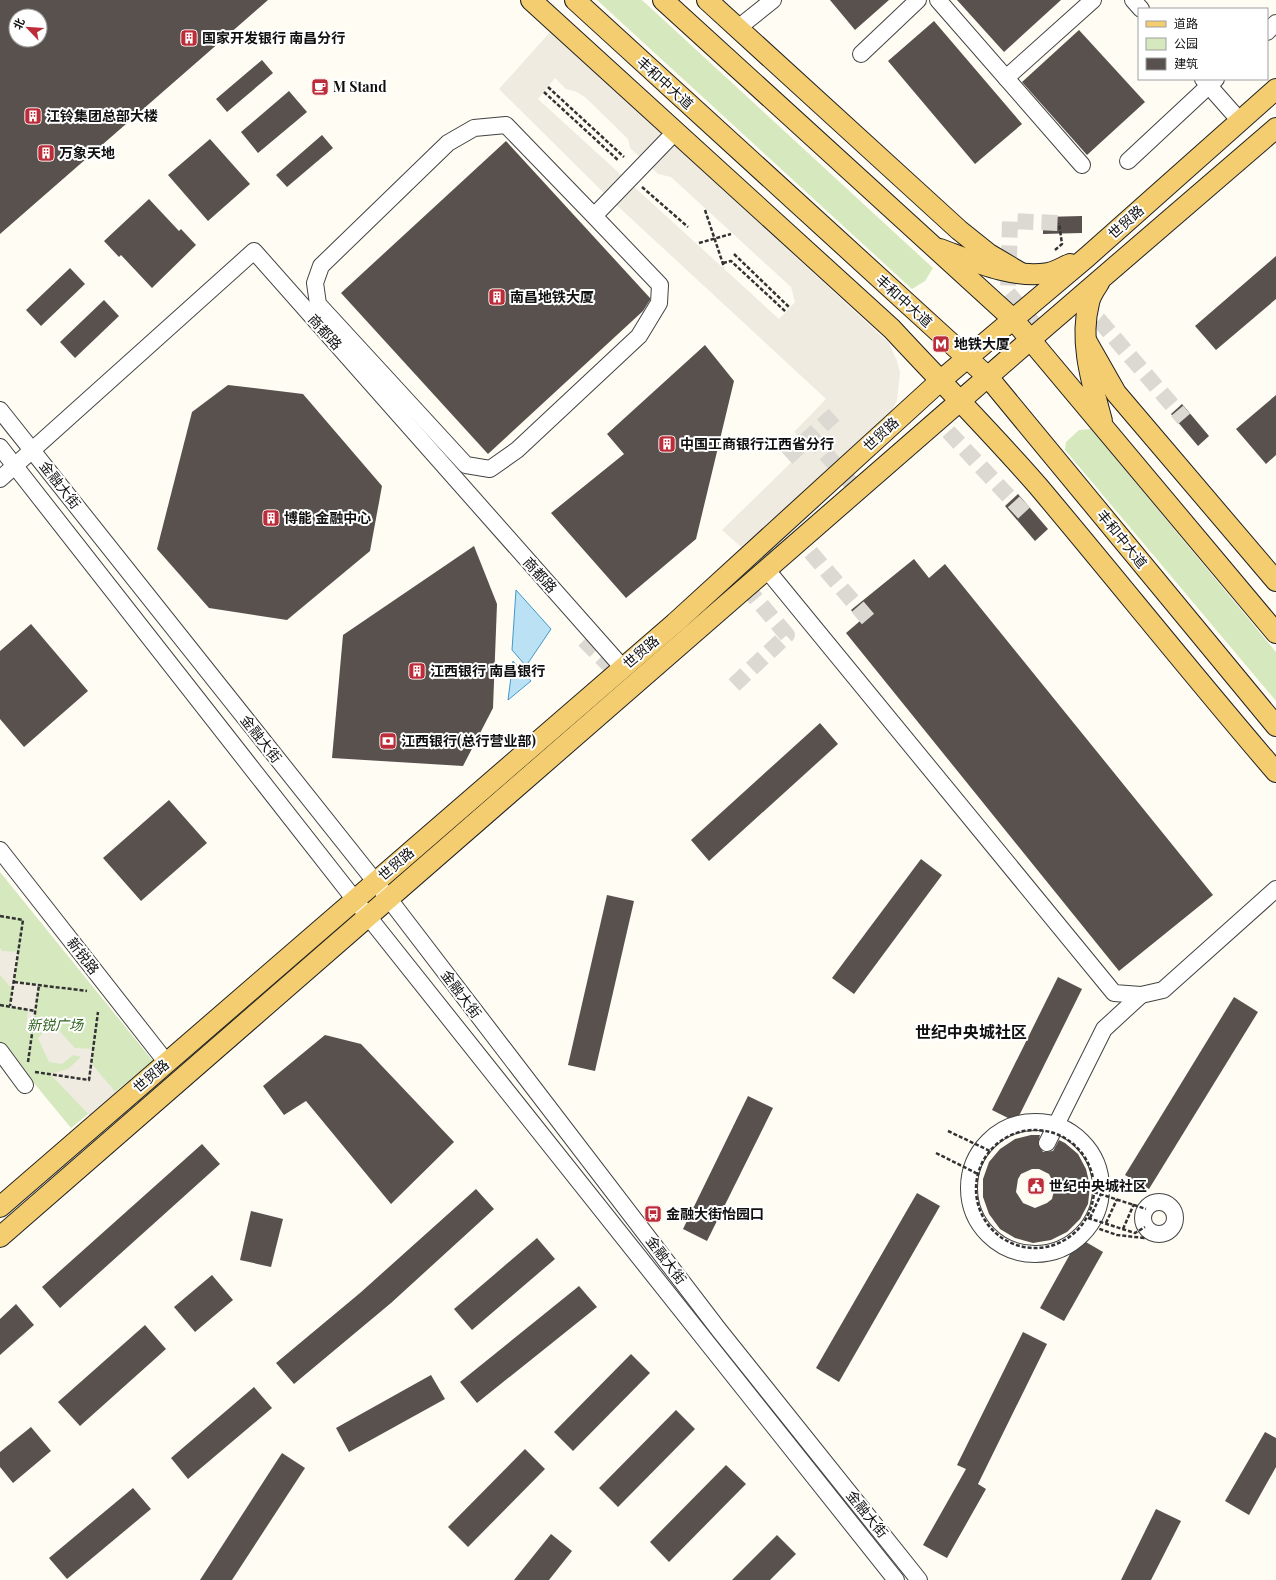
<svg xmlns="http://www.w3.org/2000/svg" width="1276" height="1580" font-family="'Playfair Display','Noto Sans SC',serif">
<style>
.green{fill:#d6e9be}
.plaza{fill:#f0ebe1;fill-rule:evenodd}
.water{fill:#bae1f4;stroke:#4399c9}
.building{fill:#59514d;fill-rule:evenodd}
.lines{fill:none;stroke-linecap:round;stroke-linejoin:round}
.minor-tunnel{stroke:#dbd9d2;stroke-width:16;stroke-dasharray:16 8;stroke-linecap:butt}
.minor-casing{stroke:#434343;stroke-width:18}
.major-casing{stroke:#212121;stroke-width:22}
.path{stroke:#323232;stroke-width:2.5;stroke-dasharray:4 2;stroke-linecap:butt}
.minor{stroke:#fff;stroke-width:16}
.major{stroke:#f3cd6f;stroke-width:20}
.path-bridge{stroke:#323232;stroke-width:2.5;stroke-dasharray:4 2;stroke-linecap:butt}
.labels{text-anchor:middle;stroke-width:4;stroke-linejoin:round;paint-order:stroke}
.poi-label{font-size:14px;font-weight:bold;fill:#101010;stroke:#fff;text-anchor:start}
.street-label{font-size:14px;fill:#101010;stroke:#fff}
.park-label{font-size:14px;font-style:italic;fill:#336722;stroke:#fff}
.quarter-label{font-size:16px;font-weight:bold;fill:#101010;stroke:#fff}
</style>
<rect width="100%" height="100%" fill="#fffcf4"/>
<!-- green -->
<g class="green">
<polygon points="597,0 642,0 933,268 925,281 912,289"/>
<polygon points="1091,429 1276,652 1276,701 1065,450 1066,442 1079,430"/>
<polygon points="0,872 153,1061 71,1128 0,1042"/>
</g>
<!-- plaza -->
<g class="plaza">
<path d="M551,31L889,343L897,361L900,373L897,400L889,418L741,547L722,530L807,447L794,432L826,399L610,199L499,89ZM555,78L566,89L577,92L586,98L628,139L630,148L658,174L671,177L791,287L795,302L779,319L538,99Z"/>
<polygon points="0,948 2,951 19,952 14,982 39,985 34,1018 50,1021 75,1048 93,1049 91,1063 123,1101 97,1123 50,1074 68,1069 81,1057 73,1055 62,1064 49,1062 38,1038 44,1032 26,1028 28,1010 10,1006 13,990 0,975"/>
</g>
<!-- water -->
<g class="water">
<polygon points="516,590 551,629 526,666 512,650"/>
<polygon points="513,661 531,681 508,700"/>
</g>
<!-- building -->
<g class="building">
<path d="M0,0H268L0,234ZM16,16H40V40H16Z"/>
<polygon points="830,0 889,0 855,30"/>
<polygon points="957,0 1061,0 1004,52"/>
<polygon points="934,21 1022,124 975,164 888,61"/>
<polygon points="1079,30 1145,102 1087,155 1022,82"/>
<polygon points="262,60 273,73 227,112 216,99"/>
<polygon points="289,91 307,112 258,153 241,132"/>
<polygon points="322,135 333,148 287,187 276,175"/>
<polygon points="210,139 250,184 208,221 168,175"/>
<polygon points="506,141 650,298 650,300 643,311 488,454 341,293"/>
<polygon points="149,199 179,231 181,229 196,245 152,288 121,255 119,257 104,241"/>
<polygon points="1082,216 1082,233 1043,234 1043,217"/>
<polygon points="1276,256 1276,299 1216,350 1195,326"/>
<polygon points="70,268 85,284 41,326 26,310"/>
<polygon points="104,300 119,316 75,358 60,342"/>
<polygon points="705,345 734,381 696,539 626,598 551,513 624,454 607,434"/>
<polygon points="228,385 303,394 382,486 370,551 287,620 209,608 157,549 192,412"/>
<polygon points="1276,395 1276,455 1266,464 1236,429"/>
<polygon points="1182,404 1209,436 1198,446 1171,414"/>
<polygon points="1018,494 1048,529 1035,541 1005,506"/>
<polygon points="474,546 497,604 493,708 463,766 332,758 343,635"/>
<polygon points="914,559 929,578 945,564 1213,895 1119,971 846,633 860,621 851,610"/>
<polygon points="31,624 88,691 24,747 0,719 0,651"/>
<polygon points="820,723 838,744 709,861 691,840"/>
<polygon points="169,800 207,843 141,901 103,858"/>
<polygon points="921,859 942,875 854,994 832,978"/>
<polygon points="607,895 634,901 595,1071 568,1065"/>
<polygon points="1058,977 1082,989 1016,1122 992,1110"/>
<polygon points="1234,997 1258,1012 1149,1189 1125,1175"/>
<polygon points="325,1035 361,1044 454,1142 391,1204 306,1101 284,1115 263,1086"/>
<polygon points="748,1096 773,1108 707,1241 683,1229"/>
<path d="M1031,1135H1040L1038,1144L1043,1152L1053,1151L1059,1140L1065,1143L1078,1154L1086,1169L1090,1186L1088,1204L1080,1219L1067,1232L1051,1240L1033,1243L1015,1238L1000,1229L989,1214L983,1197V1179L989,1162L1000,1149L1015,1139ZM1032,1169H1039L1049,1174L1055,1186L1052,1199L1047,1203L1035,1208L1023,1203L1016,1192L1018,1179L1021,1174Z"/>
<polygon points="202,1144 220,1164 60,1308 42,1287"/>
<polygon points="476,1189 494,1209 391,1303 294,1384 276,1363 360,1293"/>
<polygon points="917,1193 940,1206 839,1382 816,1368"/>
<polygon points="251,1211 283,1219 271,1267 240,1260"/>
<polygon points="537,1238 555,1259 472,1330 454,1309"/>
<polygon points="1079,1238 1103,1252 1064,1321 1040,1308"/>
<polygon points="212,1275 233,1300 195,1332 174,1307"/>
<polygon points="579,1286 597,1307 477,1403 460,1382"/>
<polygon points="16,1304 34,1325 0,1355 0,1319"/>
<polygon points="145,1325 166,1349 80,1426 58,1402"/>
<polygon points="1023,1332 1047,1344 978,1484 986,1489 947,1558 923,1545 966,1469 957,1465"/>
<polygon points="631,1354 650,1373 573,1451 554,1432"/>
<polygon points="431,1375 445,1399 349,1452 336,1428"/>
<polygon points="254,1387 272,1408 188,1479 171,1458"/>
<polygon points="676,1410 695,1429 618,1507 599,1488"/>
<polygon points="31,1427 51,1451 13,1483 0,1467 0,1452"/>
<polygon points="1265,1432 1276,1438 1276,1467 1249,1515 1225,1501"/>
<polygon points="525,1449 545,1469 468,1547 448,1527"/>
<polygon points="282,1453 305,1468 232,1580 200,1580"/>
<polygon points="726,1465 746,1484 669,1562 650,1542"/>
<polygon points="133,1488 151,1509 67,1579 49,1558"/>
<polygon points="1156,1509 1181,1521 1151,1580 1121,1580"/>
<polygon points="551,1534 572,1551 549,1580 514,1580"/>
<polygon points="777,1535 796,1554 770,1580 732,1580"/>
</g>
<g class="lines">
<!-- minor-tunnel -->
<g class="minor-tunnel">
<polyline points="1080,305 1099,320 1184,419"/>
<polyline points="1034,324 1008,293 1010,221 1059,223"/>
<polyline points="932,414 1024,513"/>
<polyline points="810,436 852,484"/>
<polyline points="787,458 838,411"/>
<polyline points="795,534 868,619"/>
<polyline points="584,640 625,681"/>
<polyline points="734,685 787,635 741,581"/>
</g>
<defs>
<g id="minor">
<polyline points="938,0 1082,165"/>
<polyline points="1133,0 1141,9"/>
<polyline points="738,28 773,0"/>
<polyline points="1267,32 1276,23"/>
<polyline points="861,54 918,0"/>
<polyline points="1006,78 1093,0"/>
<polyline points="1203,79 1240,121"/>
<polyline points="1128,161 1216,79"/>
<polyline points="594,216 660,285 659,303 639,336 517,450 490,469 466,465 318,304 315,283 321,266 448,143 474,128 506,125 594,216 676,131"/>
<polyline points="0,410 389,899 719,1330 919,1580"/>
<polyline points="0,447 355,900 896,1580"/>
<polyline points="0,479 254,251 623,668"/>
<polyline points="767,570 1114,993 1141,995 1163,990 1276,889"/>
<polyline points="0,850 167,1063"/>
<polyline points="0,1051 25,1085"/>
<circle cx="1035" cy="1188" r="66"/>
<polyline points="1047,1143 1104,1029 1141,995"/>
<circle cx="1159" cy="1218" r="16"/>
</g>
<g id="major">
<path d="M531,0L892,329C941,382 991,432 1038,486C1118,581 1195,678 1276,772"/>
<polyline points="575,0 988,377 1276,726"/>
<polyline points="663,0 1013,319 1276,633"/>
<polyline points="707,0 959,230 989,254 1021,273"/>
<path d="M940,249C973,261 1012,279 1048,273C1055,272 1063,267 1070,264"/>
<path d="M1099,283C1095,289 1090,296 1089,303C1079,342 1092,383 1102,421"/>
<polyline points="1087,342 1116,393 1276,581"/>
<polyline points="0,1207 675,623 940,381 1087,257 1276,89"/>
<polyline points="0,1237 1030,340 1276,128"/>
</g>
</defs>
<!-- minor casing -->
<use href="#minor" class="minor-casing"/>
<!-- major casing -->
<use href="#major" class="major-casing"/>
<!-- path -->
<g class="path">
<polyline points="548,87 624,157"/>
<polyline points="544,92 619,161"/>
<polyline points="642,187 688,227"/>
<polyline points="705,210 724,267"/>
<polyline points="699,243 731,234"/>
<polyline points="1055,250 1062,244 1059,223"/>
<polyline points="734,254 790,308"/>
<polyline points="723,263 731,261 786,312"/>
<polyline points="0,916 23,920 10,1006"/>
<polyline points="14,982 87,991"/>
<polyline points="0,1005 35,1011"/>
<polyline points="28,1062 39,985"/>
<polyline points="35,1072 89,1080 98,1012"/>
<polyline points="965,1167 976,1144"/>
<polyline points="1106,1223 1117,1199"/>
<polyline points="1088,1225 1117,1235 1144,1238 1151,1232"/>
<polyline points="1123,1229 1134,1204"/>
</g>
<!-- minor -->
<use href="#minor" class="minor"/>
<!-- major -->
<use href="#major" class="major"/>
<!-- path-bridge -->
<g class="path-bridge">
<circle cx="1035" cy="1189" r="59"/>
<polyline points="948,1131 990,1151"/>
<polyline points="936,1153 978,1174"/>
<polyline points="1094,1192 1146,1209"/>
<polyline points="1088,1218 1135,1233 1145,1227"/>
<polyline points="1090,1218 1101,1194"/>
</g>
</g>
<!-- icons -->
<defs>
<symbol id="building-square" viewBox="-11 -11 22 22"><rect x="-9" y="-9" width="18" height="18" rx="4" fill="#bd2c39" stroke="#fff"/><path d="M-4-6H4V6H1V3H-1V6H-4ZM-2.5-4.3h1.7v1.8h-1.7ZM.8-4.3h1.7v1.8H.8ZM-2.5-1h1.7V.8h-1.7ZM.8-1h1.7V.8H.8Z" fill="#fff"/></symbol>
<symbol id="cafe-square" viewBox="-11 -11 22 22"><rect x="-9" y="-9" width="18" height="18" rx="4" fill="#bd2c39" stroke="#fff"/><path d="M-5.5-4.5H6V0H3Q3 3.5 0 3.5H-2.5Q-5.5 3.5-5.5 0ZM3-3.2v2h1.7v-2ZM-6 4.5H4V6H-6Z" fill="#fff"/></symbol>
<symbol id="metro-square" viewBox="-11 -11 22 22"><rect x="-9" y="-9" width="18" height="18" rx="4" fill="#bd2c39" stroke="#fff"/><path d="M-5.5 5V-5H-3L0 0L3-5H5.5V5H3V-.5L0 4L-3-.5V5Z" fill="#fff"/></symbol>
<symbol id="bank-square" viewBox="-11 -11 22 22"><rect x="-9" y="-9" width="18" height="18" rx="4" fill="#bd2c39" stroke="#fff"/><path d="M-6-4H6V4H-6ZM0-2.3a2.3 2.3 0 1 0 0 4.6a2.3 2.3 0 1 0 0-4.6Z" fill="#fff"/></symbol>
<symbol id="civic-square" viewBox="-11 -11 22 22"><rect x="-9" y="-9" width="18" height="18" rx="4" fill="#bd2c39" stroke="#fff"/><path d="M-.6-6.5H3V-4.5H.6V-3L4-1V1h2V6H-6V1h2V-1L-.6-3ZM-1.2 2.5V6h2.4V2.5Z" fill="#fff"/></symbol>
<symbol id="bus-square" viewBox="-11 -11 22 22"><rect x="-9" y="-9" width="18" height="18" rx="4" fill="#bd2c39" stroke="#fff"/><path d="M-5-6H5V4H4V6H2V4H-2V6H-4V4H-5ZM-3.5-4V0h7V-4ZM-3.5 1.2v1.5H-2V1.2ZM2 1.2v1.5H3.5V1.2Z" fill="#fff"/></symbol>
</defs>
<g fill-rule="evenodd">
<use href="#building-square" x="179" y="28" width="20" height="20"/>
<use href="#cafe-square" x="310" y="77" width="20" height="20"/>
<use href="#building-square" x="23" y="106" width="20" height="20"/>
<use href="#building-square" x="36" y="143" width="20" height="20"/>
<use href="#building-square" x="487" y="287" width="20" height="20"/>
<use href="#metro-square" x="931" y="334" width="20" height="20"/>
<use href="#building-square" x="657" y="434" width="20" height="20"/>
<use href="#building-square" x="261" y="508" width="20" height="20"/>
<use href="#building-square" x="407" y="661" width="20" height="20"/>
<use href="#bank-square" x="378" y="731" width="20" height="20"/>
<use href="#civic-square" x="1026" y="1176" width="20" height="20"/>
<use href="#bus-square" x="643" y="1204" width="20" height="20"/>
</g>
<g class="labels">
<!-- poi labels -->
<g class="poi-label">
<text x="202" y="43">国家开发银行 南昌分行</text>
<text x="333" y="92">M Stand</text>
<text x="46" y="121">江铃集团总部大楼</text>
<text x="59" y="158">万象天地</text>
<text x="510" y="302">南昌地铁大厦</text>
<text x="954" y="349">地铁大厦</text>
<text x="680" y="449">中国工商银行江西省分行</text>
<text x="284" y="523">博能 金融中心</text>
<text x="430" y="676">江西银行 南昌银行</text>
<text x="401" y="746">江西银行(总行营业部)</text>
<text x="1049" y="1191">世纪中央城社区</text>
<text x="666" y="1219">金融大街怡园口</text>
</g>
<!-- street labels -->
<g class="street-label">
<text transform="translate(665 83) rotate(42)" y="5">丰和中大道</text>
<text transform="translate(1126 222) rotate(-42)" y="5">世贸路</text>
<text transform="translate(904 301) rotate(42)" y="5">丰和中大道</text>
<text transform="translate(325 332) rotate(48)" y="5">商都路</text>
<text transform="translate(881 434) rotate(-43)" y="5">世贸路</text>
<text transform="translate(60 485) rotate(52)" y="5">金融大街</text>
<text transform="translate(1122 539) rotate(51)" y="5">丰和中大道</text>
<text transform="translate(540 575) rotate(48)" y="5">商都路</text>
<text transform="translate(641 652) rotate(-41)" y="5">世贸路</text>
<text transform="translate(261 739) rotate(52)" y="5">金融大街</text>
<text transform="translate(396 864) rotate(-41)" y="5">世贸路</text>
<text transform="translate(83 956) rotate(52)" y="5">新锐路</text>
<text transform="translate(461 994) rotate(53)" y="5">金融大街</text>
<text transform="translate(151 1076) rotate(-41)" y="5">世贸路</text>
<text transform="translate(666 1260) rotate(53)" y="5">金融大街</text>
<text transform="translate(867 1514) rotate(51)" y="5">金融大街</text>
</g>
<!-- park labels -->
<g class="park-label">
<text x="55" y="1030">新锐广场</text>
</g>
<!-- quarter labels -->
<g class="quarter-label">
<text x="971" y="1038">世纪中央城社区</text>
</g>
</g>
<!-- legend -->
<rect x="1138" y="8" width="130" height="72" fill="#ffffff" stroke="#9f9f9f"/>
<rect x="1146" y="21" width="20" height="6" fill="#f3cd6f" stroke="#9f9f9f"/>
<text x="1174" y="28" font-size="12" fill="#101010">道路</text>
<rect x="1146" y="38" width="20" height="12" fill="#d6e9be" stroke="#9f9f9f"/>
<text x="1174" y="48" font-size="12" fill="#101010">公园</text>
<rect x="1146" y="58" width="20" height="12" fill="#59514d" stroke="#9f9f9f"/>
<text x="1174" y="68" font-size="12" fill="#101010">建筑</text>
<!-- north arrow -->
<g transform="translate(28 28) rotate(295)"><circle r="19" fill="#ffffff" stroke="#9f9f9f"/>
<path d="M0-3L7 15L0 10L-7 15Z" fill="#bd2c39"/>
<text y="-6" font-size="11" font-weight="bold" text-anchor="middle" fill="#101010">北</text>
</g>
</svg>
